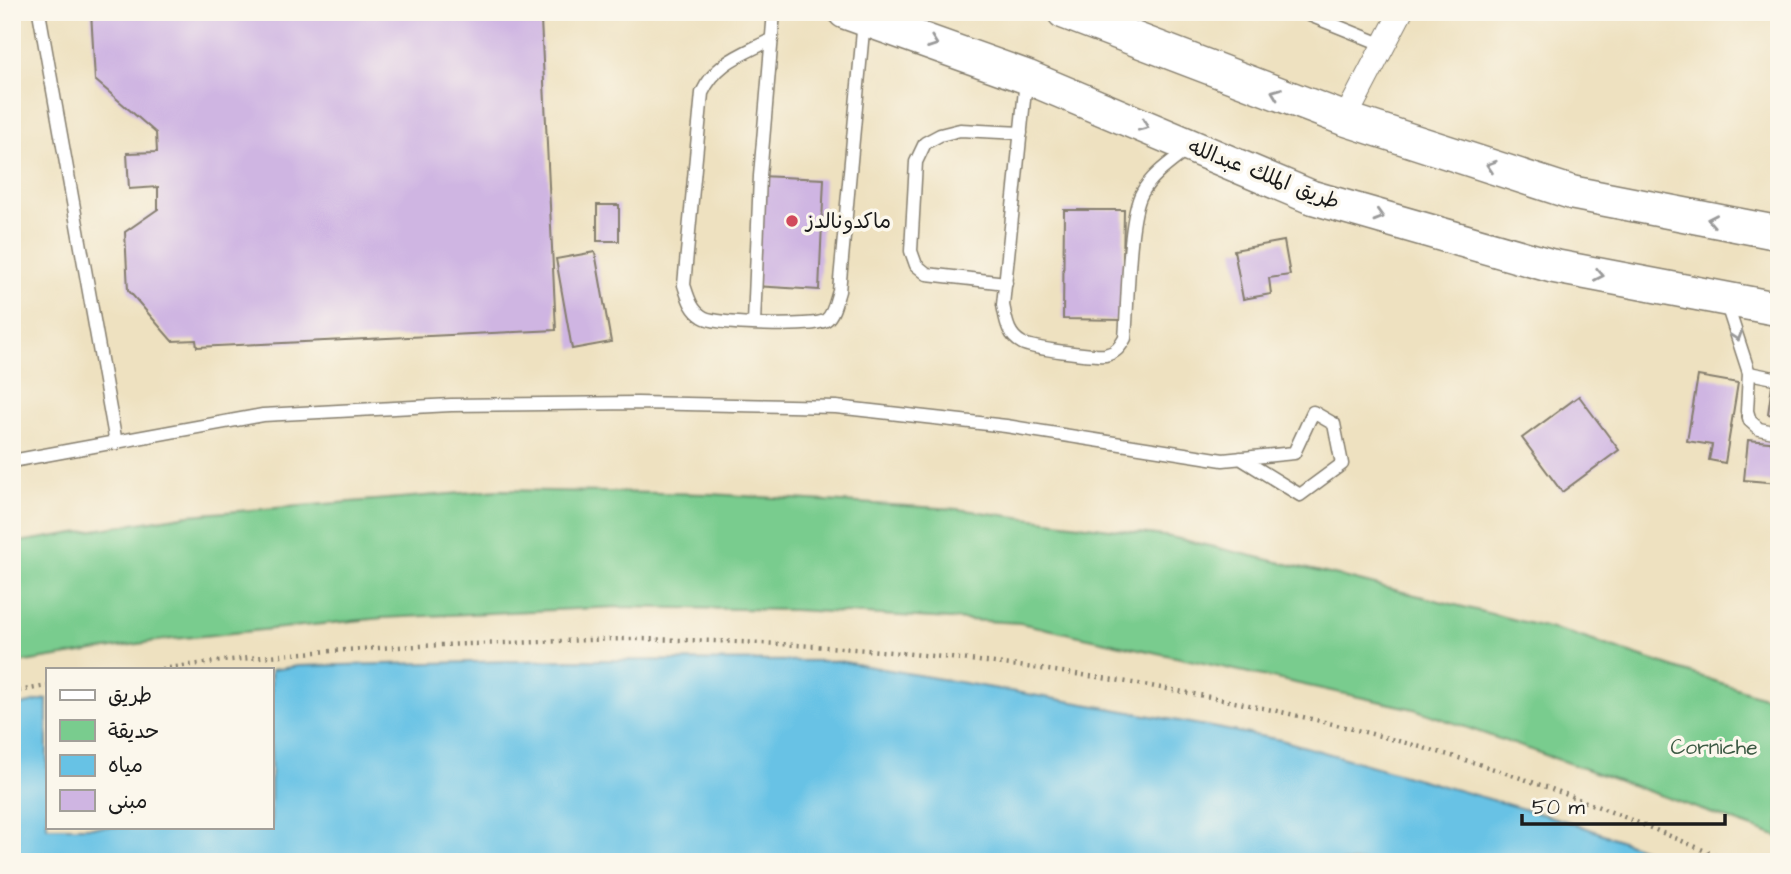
<svg xmlns="http://www.w3.org/2000/svg" width="1791" height="874" font-family="'Architects Daughter','Playpen Sans Arabic',sans-serif">
<style>
.green{fill:#79cc8e;stroke:#4a7455;stroke-width:2}
.water{fill:#67c2e5;stroke:#426f80;stroke-width:2}
.building{fill:#cfb5e2}
.lines{fill:none;stroke-linecap:round;stroke-linejoin:round}
.lane-casing{stroke:#857e6e;stroke-width:15}
.street-casing{stroke:#857e6e;stroke-width:25}
.secondary-casing{stroke:#857e6e;stroke-width:36}
.path{stroke:#857e6e;stroke-width:4.5;stroke-dasharray:2 5;stroke-linecap:butt}
.lane{stroke:#fff;stroke-width:12}
.street{stroke:#fff;stroke-width:23}
.secondary{stroke:#fff;stroke-width:33}
.oneway{stroke:#999}
.poi-dot{fill:#d1495b;stroke:#fbf7ec;stroke-width:2.5}
.labels{text-anchor:middle;stroke-width:7;stroke-linejoin:round;paint-order:stroke}
.street-label{font-size:21px;fill:#1c1c1c;stroke:#fbf7ec}
.poi-label{font-size:21px;fill:#1c1c1c;stroke:#fbf7ec;text-anchor:start}
.park-label{font-size:21px;fill:#3d5a44;stroke:#fbf7ec}
</style>
<rect width="100%" height="100%" fill="#fbf7ec"/>
<filter id="ink" filterUnits="userSpaceOnUse"><feTurbulence type="fractalNoise" baseFrequency=".0143" numOctaves="2"/><feDisplacementMap in="SourceGraphic" scale="14" xChannelSelector="R" yChannelSelector="G"/><feConvolveMatrix kernelMatrix="1 2 1 2 8 2 1 2 1" color-interpolation-filters="sRGB"/></filter>
<filter id="wash" filterUnits="userSpaceOnUse"><feTurbulence type="fractalNoise" baseFrequency=".00686" numOctaves="4" result="noise"/><feDisplacementMap in="SourceGraphic" scale="28" xChannelSelector="R" yChannelSelector="G"/><feGaussianBlur stdDeviation="1.57" result="paint"/><feColorMatrix in="noise" values="0 0 0 0 0 0 0 0 0 0 0 0 0 0 0 0 0 1.4 0 .05"/><feComposite in="paint" operator="in"/></filter>
<g filter="url(#wash)">
<rect width="100%" height="100%" fill="#eee1c0"/>
<!-- green -->
<polygon class="green" points="499,490 711,494 957,509 1171,537 1351,579 1572,634 1779,702 1779,837 1414,709 1020,623 794,610 618,607 383,618 163,640 12,664 12,543 189,515"/>
<!-- water -->
<polygon class="water" points="568,660 838,661 1125,711 1281,740 1573,823 1679,862 12,862 12,707 47,699 47,827 271,827 271,670 298,666"/>
<g id="blocks">
<!-- building -->
<g class="building">
<polygon points="91,12 534,12 541,20 556,330 197,347 196,340 172,341 128,290 125,232 158,209 158,187 129,189 127,153 157,152 156,133 95,80"/>
<polygon points="760,176 824,179 819,290 755,286"/>
<rect x="597" y="205" width="22" height="36"/>
<polygon points="1064,210 1124,210 1122,320 1063,319"/>
<polygon points="1284,241 1290,275 1269,278 1271,294 1243,299 1234,250"/>
<polygon points="595,252 611,342 572,349 556,259"/>
<polygon points="1698,376 1738,383 1725,463 1709,460 1712,445 1687,441"/>
<polygon points="1772,385 1779,386 1779,416 1768,414"/>
<polygon points="1579,396 1619,450 1562,492 1522,438"/>
<polygon points="1748,440 1779,443 1779,483 1744,480"/>
</g>
</g>
</g>
<g filter="url(#ink)">
<use href="#blocks" fill-opacity="0" stroke="#857e6e" stroke-width="2"/>
<g class="lines">
<defs>
<g id="lane">
<polyline points="39,12 116,443"/>
<polyline points="1302,12 1384,45"/>
<path d="M772,39C742,55 717,61 702,93L684,285C688,297 691,310 703,317C715,325 815,328 826,320C834,314 836,300 839,291L864,20"/>
<path d="M1026,80L1003,305C1006,319 1007,335 1022,343C1033,349 1092,356 1105,355C1116,353 1120,347 1125,338C1128,306 1128,217 1142,193C1152,174 1173,161 1189,148"/>
<polyline points="1006,283 927,274 916,265 911,251 916,162 925,143 940,135 960,130 1021,133"/>
<polyline points="1726,302 1749,373 1747,411 1750,421 1759,429 1779,433"/>
<polyline points="754,323 760,176 774,12"/>
<polyline points="1749,373 1779,379"/>
<polyline points="12,461 263,415 451,405 637,403 836,407 1006,426 1223,460 1294,453 1313,412 1334,424 1342,464 1300,495 1240,458"/>
</g>
<polyline id="street" points="1345,119 1401,12"/>
<g id="secondary">
<polyline points="845,12 1027,77 1311,197 1552,266 1779,309"/>
<polyline points="1064,12 1345,119 1573,193 1779,233"/>
</g>
</defs>
<!-- lane casing -->
<use href="#lane" class="lane-casing"/>
<!-- street casing -->
<use href="#street" class="street-casing"/>
<!-- secondary casing -->
<use href="#secondary" class="secondary-casing"/>
<!-- path -->
<g class="path">
<path d="M162,669C277,652 392,646 507,643C550,642 593,639 636,639C906,643 1177,677 1438,752C1538,780 1636,821 1731,862"/>
<polyline points="12,692 47,686"/>
</g>
<!-- lane -->
<use href="#lane" class="lane"/>
<!-- street -->
<use href="#street" class="street"/>
<!-- secondary -->
<use href="#secondary" class="secondary"/>
</g>
<!-- one-way arrows -->
<defs><path id="oneway-chevron" d="M-2-3.5L2.5 0L-2 3.5" fill="none" stroke-width="1.6" stroke-linecap="round" stroke-linejoin="round" transform="scale(1.75)"/></defs>
<g class="oneway">
<use href="#oneway-chevron" transform="translate(933 43) rotate(20)"/>
<use href="#oneway-chevron" transform="translate(1276 93) rotate(-159)"/>
<use href="#oneway-chevron" transform="translate(1144 126) rotate(23)"/>
<use href="#oneway-chevron" transform="translate(1491 166) rotate(-162)"/>
<use href="#oneway-chevron" transform="translate(1379 216) rotate(16)"/>
<use href="#oneway-chevron" transform="translate(1712 220) rotate(-169)"/>
<use href="#oneway-chevron" transform="translate(1599 275) rotate(11)"/>
<use href="#oneway-chevron" transform="translate(1737 336) rotate(72)"/>
</g>
</g>
<!-- markers -->
<circle class="poi-dot" cx="792" cy="221" r="7"/>
<g class="labels">
<!-- street labels -->
<g class="street-label">
<text transform="translate(1264 174) rotate(21)" y="7">طريق الملك عبدالله</text>
</g>
<!-- poi labels -->
<g class="poi-label">
<text x="806" y="228">ماكدونالدز</text>
</g>
<!-- park labels -->
<g class="park-label">
<text x="1714" y="754">Corniche</text>
</g>
</g>
<!-- margin -->
<rect width="1791" height="874" fill="none" stroke="#fbf7ec" stroke-width="42"/>
<!-- legend -->
<rect x="46" y="668" width="228" height="161" fill="#fbf7ec" stroke="#a29f99" stroke-width="2"/>
<rect x="60" y="690" width="35" height="10" fill="#ffffff" stroke="#a29f99" stroke-width="2"/>
<text x="108" y="702" font-size="21" fill="#1c1c1c">طريق</text>
<rect x="60" y="720" width="35" height="21" fill="#79cc8e" stroke="#a29f99" stroke-width="2"/>
<text x="108" y="738" font-size="21" fill="#1c1c1c">حديقة</text>
<rect x="60" y="755" width="35" height="21" fill="#67c2e5" stroke="#a29f99" stroke-width="2"/>
<text x="108" y="772" font-size="21" fill="#1c1c1c">مياه</text>
<rect x="60" y="790" width="35" height="21" fill="#cfb5e2" stroke="#a29f99" stroke-width="2"/>
<text x="108" y="808" font-size="21" fill="#1c1c1c">مبنى</text>
<!-- scale -->
<path d="M1522 814v10h203v-10" fill="none" stroke="#1c1c1c" stroke-width="3.5"/>
<text x="1532" y="814" font-size="21" fill="#1c1c1c" stroke="#fbf7ec" stroke-width="5" paint-order="stroke">50 m</text>
</svg>
